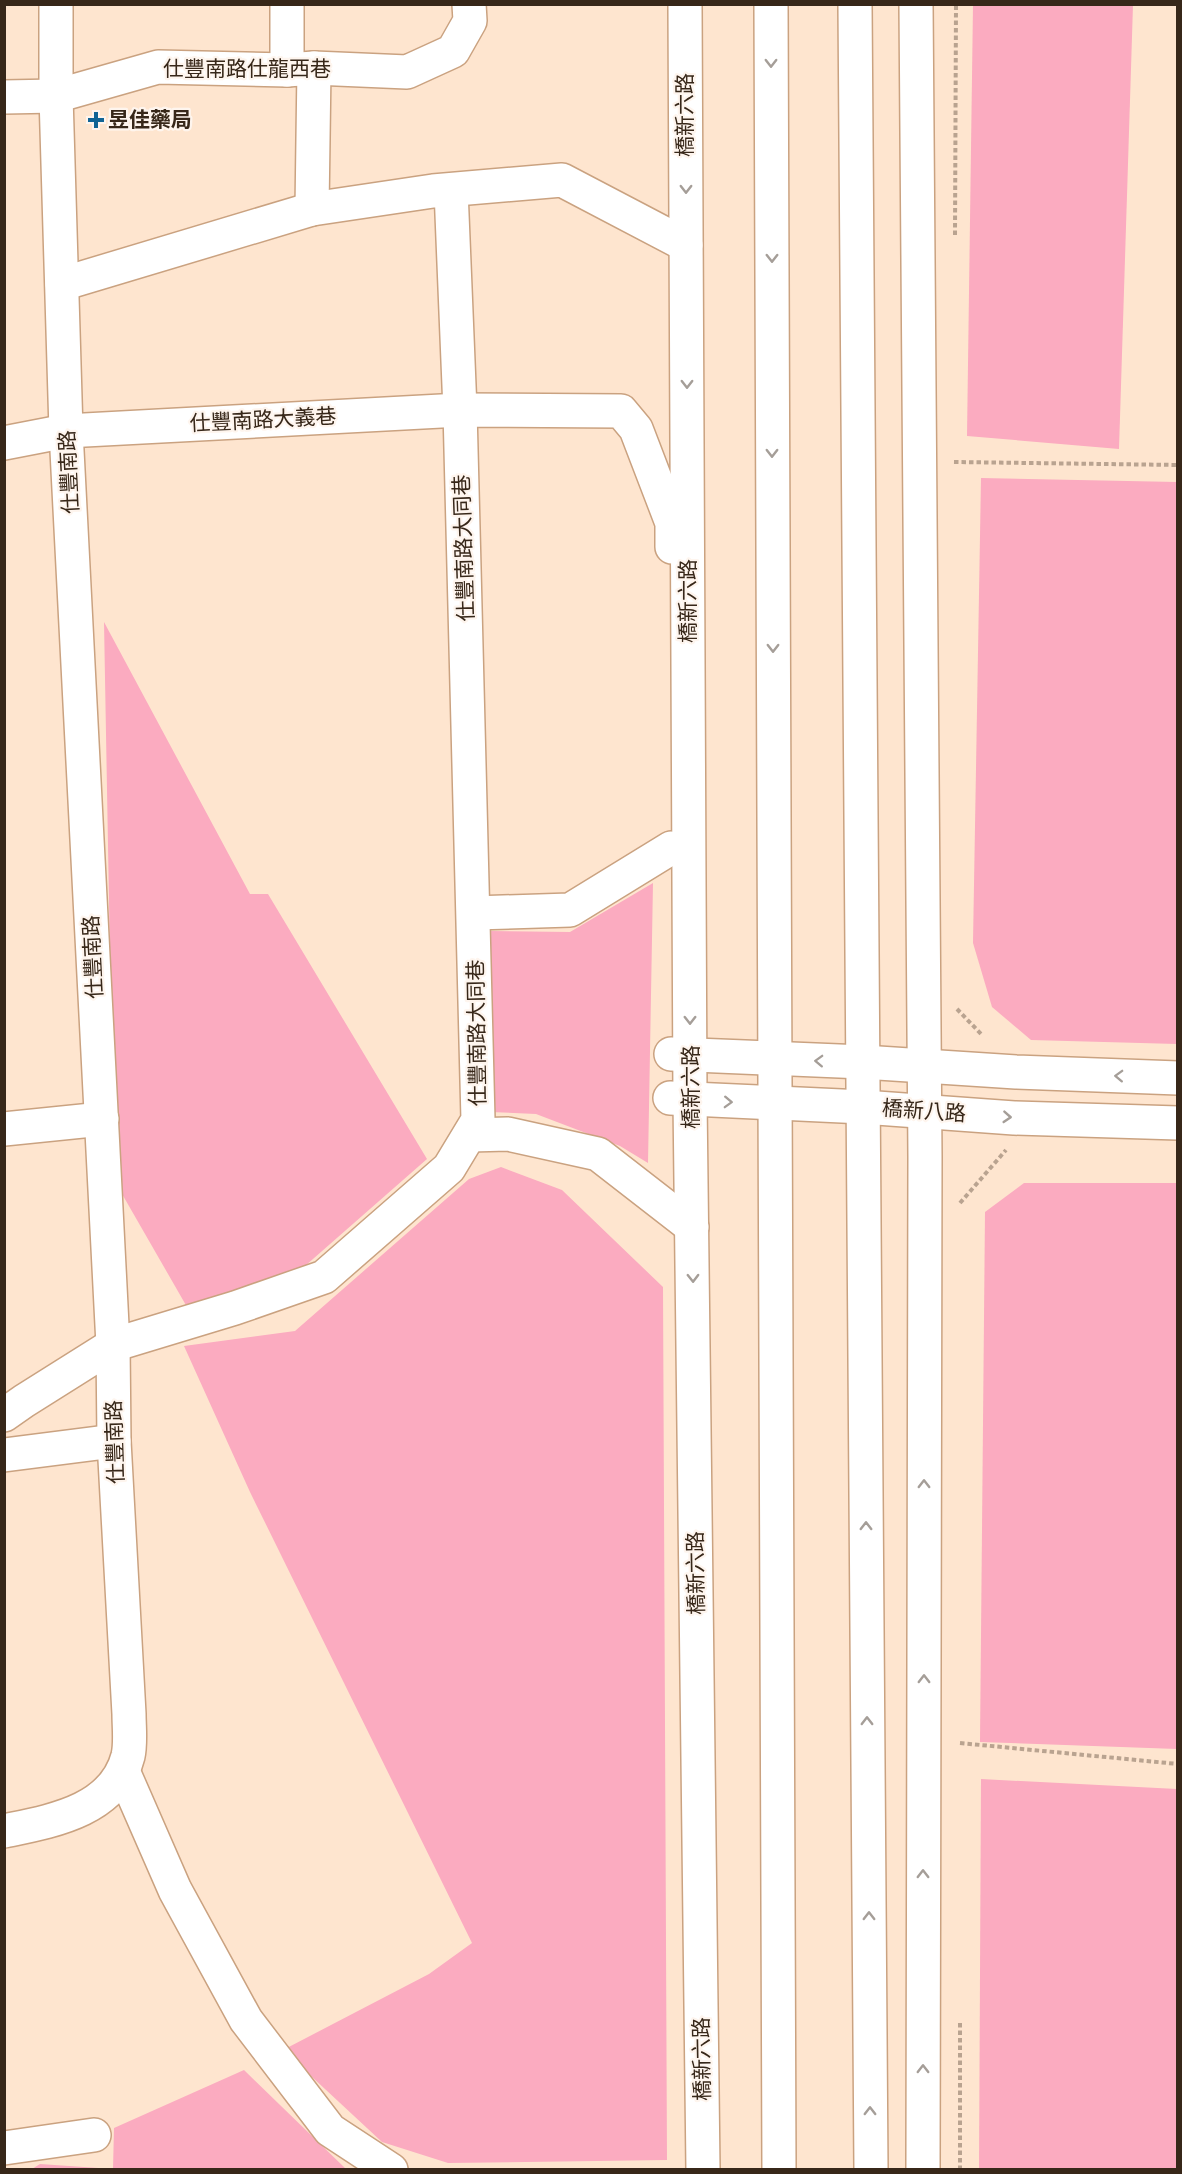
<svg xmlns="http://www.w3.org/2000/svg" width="1182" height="2174" font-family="'Open Sans','Noto Sans TC',sans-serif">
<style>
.green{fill:#fbabc0}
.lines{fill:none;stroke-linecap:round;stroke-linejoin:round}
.minor-casing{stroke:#caa280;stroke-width:36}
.path{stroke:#b9a390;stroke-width:4;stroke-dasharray:4.5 3;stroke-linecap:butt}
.minor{stroke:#fff;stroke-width:33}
.oneway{stroke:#a59e98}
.poi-dot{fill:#116495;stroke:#fef5ee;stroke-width:2}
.labels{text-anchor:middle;stroke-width:4.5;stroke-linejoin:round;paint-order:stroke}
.street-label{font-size:21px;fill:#372719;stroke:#fef5ee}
.poi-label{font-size:21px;font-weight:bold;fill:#372719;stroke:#fef5ee;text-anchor:start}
</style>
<rect width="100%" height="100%" fill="#fee5cf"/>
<!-- green -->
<g class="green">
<polygon points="973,5 1133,5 1119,449 967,436"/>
<polygon points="981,478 1177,482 1177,1044 1031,1040 992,1007 973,943"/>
<polygon points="104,622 250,894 268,894 427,1159 305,1266 187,1307 114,1180"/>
<polygon points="653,883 648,1163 620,1146 536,1114 490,1112 489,931 570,932"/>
<polygon points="501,1167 562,1190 663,1287 667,2160 448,2163 382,2142 283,2050 429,1974 472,1943 250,1492 184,1346 295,1331 469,1179"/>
<polygon points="1024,1183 1177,1183 1177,1749 980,1742 985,1212"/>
<polygon points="981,1779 1177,1789 1177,2169 979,2169"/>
<polygon points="244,2070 346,2169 32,2169 40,2164 113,2169 114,2128"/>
</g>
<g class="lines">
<defs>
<g id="minor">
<polyline points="287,4 287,70"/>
<polyline points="685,4 690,1100 703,2170"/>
<polyline points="771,4 779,2170"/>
<polyline points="855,4 871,2170"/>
<polyline points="916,4 925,1157 923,2170"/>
<polyline points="4,97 56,96 158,67 287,70 314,68 407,72 453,51 470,21 469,4"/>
<polyline points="312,209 314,68"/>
<polyline points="62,284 312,209 433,191 562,180 686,245"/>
<polyline points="4,443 66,431 460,410 621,411 636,429 672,523 672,547"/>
<polyline points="474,913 570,910 671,848"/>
<polyline points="671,1054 863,1062 1016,1072 1178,1078"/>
<polyline points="670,1098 863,1107 1014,1118 1178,1123"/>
<polyline points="4,1129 102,1119"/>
<polyline points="470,1135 508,1134 598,1154 692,1227"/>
<polyline points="4,1415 24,1401 113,1345 235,1308 324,1277 449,1168 478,1120 460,410 451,190"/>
<polyline points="4,1455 114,1441"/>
<polyline points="123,1771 175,1890 246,2020 330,2130 391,2170"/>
<path d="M4,1831C52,1821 114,1811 128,1756C131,1743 129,1727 129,1714L114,1441L113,1345L66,431L56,96V4"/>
<polyline points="4,2148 94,2135"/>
</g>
</defs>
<!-- minor casing -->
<use href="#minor" class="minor-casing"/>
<!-- path -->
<g class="path">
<polyline points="955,235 956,4"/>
<polyline points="954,462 1178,465"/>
<polyline points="957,1009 983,1036"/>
<polyline points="960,1203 1006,1150"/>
<polyline points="960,1743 1178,1764"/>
<polyline points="960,2023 960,2170"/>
</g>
<!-- minor -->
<use href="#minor" class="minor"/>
</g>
<!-- one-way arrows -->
<defs><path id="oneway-chevron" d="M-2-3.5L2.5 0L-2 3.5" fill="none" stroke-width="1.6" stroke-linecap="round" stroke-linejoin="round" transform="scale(1.5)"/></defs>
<g class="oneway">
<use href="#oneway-chevron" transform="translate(771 63) rotate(90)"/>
<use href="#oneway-chevron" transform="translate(686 189) rotate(90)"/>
<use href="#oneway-chevron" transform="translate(772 258) rotate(90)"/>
<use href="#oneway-chevron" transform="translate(687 384) rotate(90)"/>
<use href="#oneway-chevron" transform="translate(772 453) rotate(90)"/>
<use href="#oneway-chevron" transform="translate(773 648) rotate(90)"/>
<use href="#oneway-chevron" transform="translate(690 1020) rotate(90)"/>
<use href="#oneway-chevron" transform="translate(819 1061) rotate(-178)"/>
<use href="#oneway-chevron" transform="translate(1119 1076) rotate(-178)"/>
<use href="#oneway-chevron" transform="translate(728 1102) rotate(2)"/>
<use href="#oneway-chevron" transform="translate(1007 1117) rotate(4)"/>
<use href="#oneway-chevron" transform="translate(693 1278) rotate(89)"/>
<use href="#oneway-chevron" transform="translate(924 1484) rotate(-90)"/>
<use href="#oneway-chevron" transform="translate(866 1526) rotate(-90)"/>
<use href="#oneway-chevron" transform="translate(924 1679) rotate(-90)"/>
<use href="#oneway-chevron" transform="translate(867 1721) rotate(-90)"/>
<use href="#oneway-chevron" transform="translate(923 1874) rotate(-90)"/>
<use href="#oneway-chevron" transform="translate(869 1916) rotate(-90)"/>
<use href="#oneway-chevron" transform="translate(923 2069) rotate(-90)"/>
<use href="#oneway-chevron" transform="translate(870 2111) rotate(-90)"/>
</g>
<!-- markers -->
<path class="poi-dot" d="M93 111h6v6h6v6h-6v6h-6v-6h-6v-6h6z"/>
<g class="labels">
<!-- street labels -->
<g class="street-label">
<text x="247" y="76">仕豐南路仕龍西巷</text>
<text transform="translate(685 115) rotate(-90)" y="7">橋新六路</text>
<text transform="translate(263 420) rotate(-3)" y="7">仕豐南路大義巷</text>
<text transform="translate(69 472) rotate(-93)" y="7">仕豐南路</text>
<text transform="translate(464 548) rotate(-92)" y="7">仕豐南路大同巷</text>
<text transform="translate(688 601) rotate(-90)" y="7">橋新六路</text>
<text transform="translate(93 957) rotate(-93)" y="7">仕豐南路</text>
<text transform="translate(477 1033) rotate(-91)" y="7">仕豐南路大同巷</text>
<text transform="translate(691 1087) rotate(-90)" y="7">橋新六路</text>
<text transform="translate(924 1111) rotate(4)" y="7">橋新八路</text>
<text transform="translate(115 1442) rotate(-92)" y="7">仕豐南路</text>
<text transform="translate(696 1573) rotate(-91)" y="7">橋新六路</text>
<text transform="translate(702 2059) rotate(-91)" y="7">橋新六路</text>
</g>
<!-- poi labels -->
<g class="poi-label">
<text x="108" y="127">昱佳藥局</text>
</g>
</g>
<!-- border -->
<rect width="1182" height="2174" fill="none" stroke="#372719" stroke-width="12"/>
</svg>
